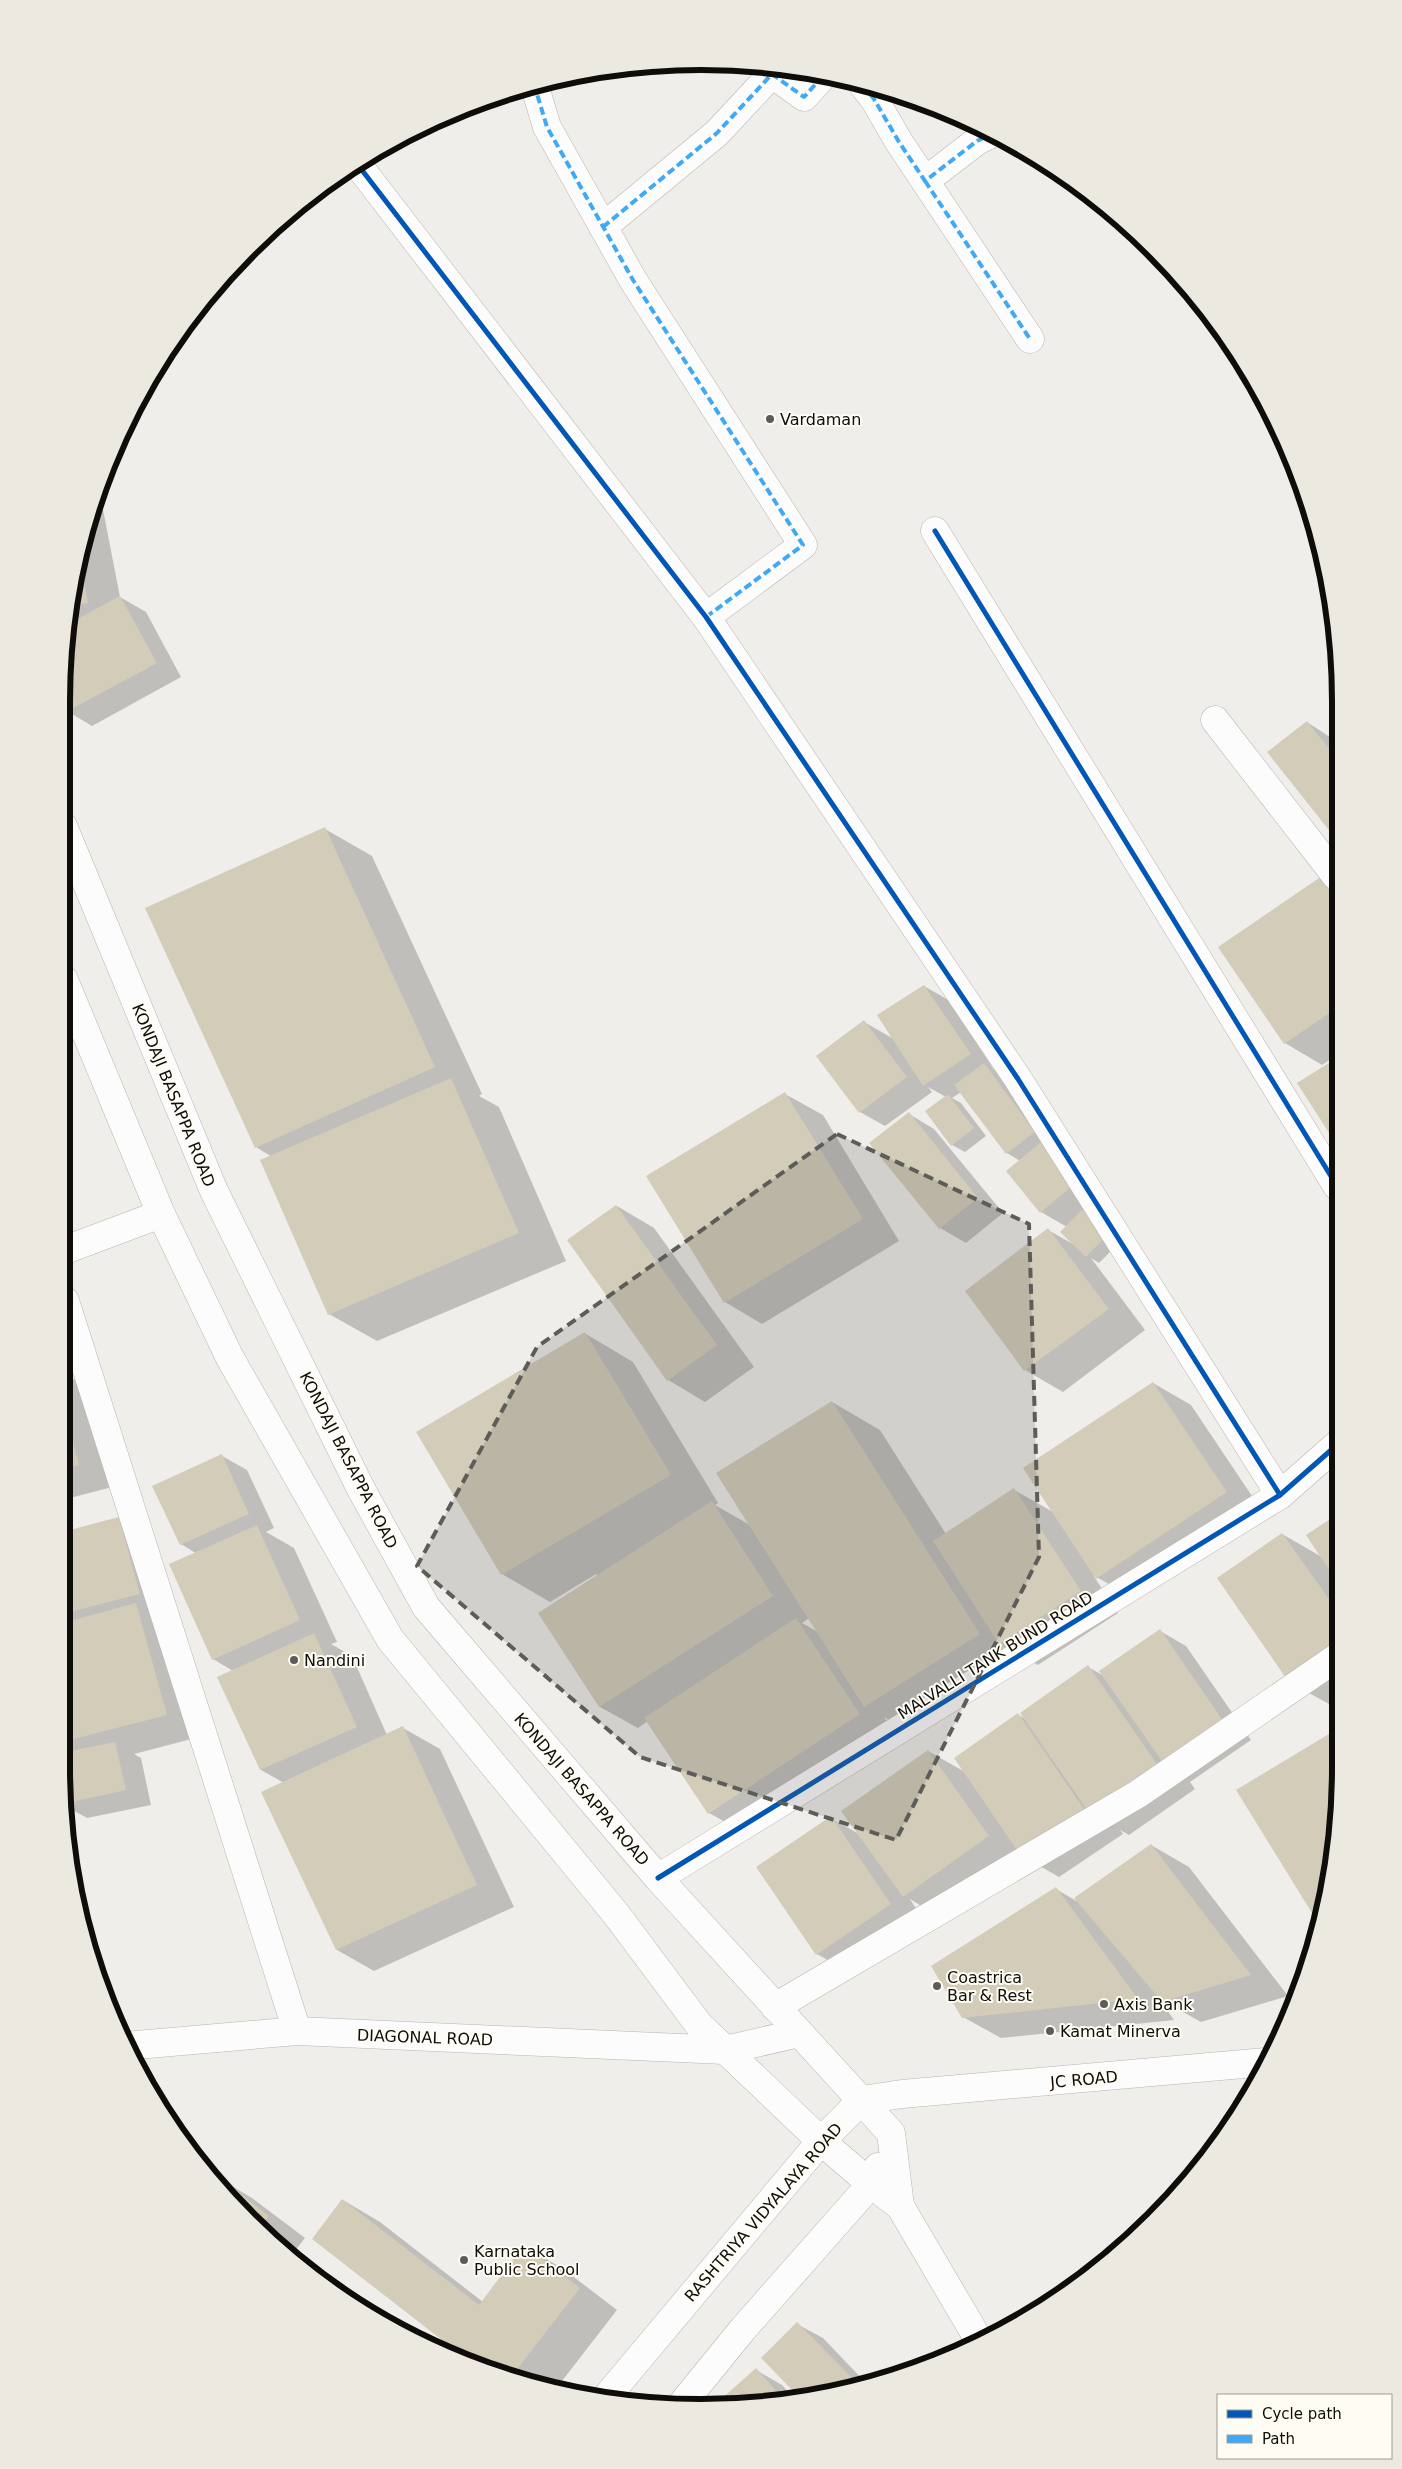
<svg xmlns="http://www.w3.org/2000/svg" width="1402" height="2469" font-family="'DejaVu Sans',sans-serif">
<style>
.shadow{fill:#0003;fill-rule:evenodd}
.building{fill:#d2ccb8}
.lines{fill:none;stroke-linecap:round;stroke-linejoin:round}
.minor-casing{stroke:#b7b6b2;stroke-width:29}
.major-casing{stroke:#b7b6b2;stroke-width:29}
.minor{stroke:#fdfcfc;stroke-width:28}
.major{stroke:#fdfcfc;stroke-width:28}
.quiet{stroke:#3fa9f5;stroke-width:4;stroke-dasharray:8 4;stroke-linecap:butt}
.cycleway-casing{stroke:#fffcf4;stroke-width:8}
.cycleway{stroke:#0057b8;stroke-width:5}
.marked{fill:#5d5c58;fill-opacity:0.2;stroke:#5d5c58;stroke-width:4;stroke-dasharray:10 6;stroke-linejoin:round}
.poi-dot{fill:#5d5c58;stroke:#fffcf4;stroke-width:2}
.labels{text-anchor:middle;stroke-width:4;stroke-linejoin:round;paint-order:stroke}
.poi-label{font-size:16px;fill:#0e0d0a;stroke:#fffcf4;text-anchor:start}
.street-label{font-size:16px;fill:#0e0d0a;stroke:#fffcf4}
.rim{fill:none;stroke:#0e0d0a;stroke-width:6}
</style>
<rect width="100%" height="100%" fill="#efeeea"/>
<!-- shadow -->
<g class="shadow">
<polygon points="100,494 120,597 146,612 181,677 92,726 67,711 63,705 63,659 83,535"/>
<polygon points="1307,722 1336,741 1336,837 1269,753"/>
<polygon points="325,829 372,856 482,1094 479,1096 499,1107 566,1261 377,1341 329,1314 272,1157 256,1147"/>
<polygon points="1336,882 1337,1055 1322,1065 1285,1043"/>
<polygon points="924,986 950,1001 994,1070 1010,1079 1101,1198 1084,1212 1095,1219 1119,1243 1099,1263 1091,1258 1145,1330 1063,1392 1025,1370 966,1291 1048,1230 1073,1244 1067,1227 1041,1212 1020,1161 1007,1153 961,1092 952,1098 961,1103 986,1136 965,1152 952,1145 946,1097 928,1087 932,1092 885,1126 860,1112 864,1022 894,1039"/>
<polygon points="785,1094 823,1115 899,1241 762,1324 725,1302"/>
<polygon points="909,1114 934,1129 1003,1213 966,1243 940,1228 871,1144"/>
<polygon points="617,1206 654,1228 754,1367 705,1402 668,1380"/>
<path d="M586,1334L633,1362L718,1503L715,1505L750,1525L832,1402L880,1430L946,1534L1014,1490L1055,1513L1153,1383L1191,1405L1264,1514L1135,1599L1093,1575L1118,1613L1038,1665L1024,1657L913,1734L884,1717L896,1736L747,1834L709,1813L648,1721L638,1728L600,1707L540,1613L597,1576L596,1574L550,1602L502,1574ZM809,1618L818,1632L802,1623Z"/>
<polygon points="65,1374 90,1389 116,1486 66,1499"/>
<polygon points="222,1456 247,1470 274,1528 266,1532 294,1548 337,1642 331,1644 352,1656 387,1735 403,1728 440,1749 514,1907 374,1971 337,1950 284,1783 261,1770 218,1677 233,1671 213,1659 197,1554 181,1544"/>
<polygon points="1338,1516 1339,1697 1329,1704 1291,1683 1282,1534 1322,1557 1308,1536"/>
<polygon points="119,1518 156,1540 177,1615 203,1736 134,1754 141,1758 151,1805 87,1818 67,1807 66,1532"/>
<polygon points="1160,1631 1186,1646 1251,1740 1190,1782 1195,1789 1129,1835 1120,1830 1123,1834 1059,1877 1026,1858 941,1918 910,1899 927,1926 854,1975 817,1954 831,1818 859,1834 928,1751 965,1772 1018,1715 1026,1719 1088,1667 1104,1676"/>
<polygon points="1329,1735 1339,1741 1339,1810 1320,1924 1238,1791"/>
<polygon points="1151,1845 1189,1867 1288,1996 1201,2022 1163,2001 1158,1995 1157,1996 1174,2020 1001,2038 963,2017 1056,1889 1078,1902"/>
<polygon points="215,2176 252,2198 305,2238 291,2256 249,2221 213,2179"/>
<polygon points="343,2200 380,2222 483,2302 525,2247 562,2268 617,2310 555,2390 535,2386 473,2363"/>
<polygon points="797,2324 823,2338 866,2383 826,2395 802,2399"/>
<polygon points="756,2370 782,2385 795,2399 743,2406 723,2406"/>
</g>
<!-- building -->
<g class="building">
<polygon points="80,558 88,603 71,606 79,558"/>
<polygon points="120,596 157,663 66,712 63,707 63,659 68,624"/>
<polygon points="1307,721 1336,757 1336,839 1267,752"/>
<polygon points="325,827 435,1067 255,1148 145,908"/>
<polygon points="1325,874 1336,890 1337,1008 1284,1044 1218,947"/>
<polygon points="924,985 971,1054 923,1086 877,1015"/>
<polygon points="864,1020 907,1077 859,1113 816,1056"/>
<polygon points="1337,1058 1337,1136 1333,1139 1297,1083"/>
<polygon points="984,1063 1035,1132 1006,1154 954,1085"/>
<polygon points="451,1078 519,1233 328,1315 260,1160"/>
<polygon points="785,1092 863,1219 724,1303 646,1176"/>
<polygon points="948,1094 974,1128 951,1146 925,1111"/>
<polygon points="909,1112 978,1198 939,1229 869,1143"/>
<polygon points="1041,1142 1076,1183 1040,1213 1006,1171"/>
<polygon points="616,1205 717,1345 667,1381 567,1240"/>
<polygon points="1082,1210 1107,1235 1086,1257 1060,1232"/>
<polygon points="1048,1228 1109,1309 1024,1371 965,1291"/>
<polygon points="585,1332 671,1475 501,1575 416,1432"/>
<polygon points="1153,1382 1227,1492 1096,1579 1023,1468"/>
<polygon points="832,1401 980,1634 864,1707 716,1473"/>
<polygon points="66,1415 79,1465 65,1468 65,1416"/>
<polygon points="222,1454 249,1514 180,1545 152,1486"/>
<polygon points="1014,1488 1081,1591 999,1644 933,1541"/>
<polygon points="712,1501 773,1596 599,1707 538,1613"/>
<polygon points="1338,1514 1338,1535 1339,1585 1306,1535"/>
<polygon points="119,1517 140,1594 66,1613 66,1531"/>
<polygon points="257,1525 300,1620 212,1660 169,1564"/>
<polygon points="1282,1533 1339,1613 1339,1650 1290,1684 1217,1578"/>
<polygon points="136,1603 167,1715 66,1741 66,1622"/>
<polygon points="796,1618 860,1714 708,1814 644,1718"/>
<polygon points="1160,1629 1226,1725 1166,1767 1099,1671"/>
<polygon points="314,1633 357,1727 260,1770 217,1677"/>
<polygon points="1088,1665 1159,1767 1090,1814 1020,1713"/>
<polygon points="1018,1713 1086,1812 1021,1856 954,1758"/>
<polygon points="403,1726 477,1885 336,1950 261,1792"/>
<polygon points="1329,1734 1339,1750 1339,1810 1320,1926 1236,1790"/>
<polygon points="115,1742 126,1790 67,1803 66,1752"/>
<polygon points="928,1750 989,1836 903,1897 841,1811"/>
<polygon points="831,1816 891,1904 816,1955 756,1867"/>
<polygon points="1151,1844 1251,1975 1162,2002 1074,1898"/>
<polygon points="1056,1887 1138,1999 962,2018 931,1966"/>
<polygon points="215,2174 269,2216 259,2229 212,2178"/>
<polygon points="342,2199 479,2305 524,2245 580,2288 511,2377 469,2361 312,2239"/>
<polygon points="797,2322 856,2382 849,2388 826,2395 801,2399 761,2358"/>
<polygon points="756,2368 785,2401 743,2406 721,2406 718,2402"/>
</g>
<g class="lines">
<defs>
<g id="minor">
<polyline points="534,84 547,127 633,280 803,545 706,617"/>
<polyline points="863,85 874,99 899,142 925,181 977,141 991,134"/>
<polyline points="358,165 706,617 1018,1079 1280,1495"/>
<polyline points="925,181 1030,339"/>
<polyline points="603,227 717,133 772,74 804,97 823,76"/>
<polyline points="935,531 1337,1186"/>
<polyline points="1215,720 1336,876"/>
<polyline points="65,1250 161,1214"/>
<polyline points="65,1301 297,2031"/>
<polyline points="658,1878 1280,1495 1338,1444"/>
<polyline points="775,2007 1138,1794 1339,1656"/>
<polyline points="125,2046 297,2031 725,2050 799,2033"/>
</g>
<g id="major">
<polyline points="63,826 214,1191 361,1489 426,1607 658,1878 891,2133 900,2206"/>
<polyline points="64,980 161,1214 230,1358 390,1639 616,1914 699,2025 821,2141 871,2184 900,2206 980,2342"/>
<polyline points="604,2400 821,2141 862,2100 902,2094 1266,2062"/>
<polyline points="682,2404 743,2329 871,2184 878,2167"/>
</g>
</defs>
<!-- minor casing -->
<use href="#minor" class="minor-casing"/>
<!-- major casing -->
<use href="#major" class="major-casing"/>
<!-- minor -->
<use href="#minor" class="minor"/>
<!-- major -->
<use href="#major" class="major"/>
<!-- quiet -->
<g class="quiet">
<polyline points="534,84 547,127 633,280 803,545 706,617"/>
<polyline points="863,85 874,99 899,142 925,181 977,141 991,134"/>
<polyline points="925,181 1030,339"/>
<polyline points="603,227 717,133 772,74 804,97 823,76"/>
</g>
<defs>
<g id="cycleway">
<polyline points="358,165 706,617 1018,1079 1280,1495"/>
<polyline points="935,531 1337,1186"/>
<polyline points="658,1878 1280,1495 1338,1444"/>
</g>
</defs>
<!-- cycleway casing -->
<use href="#cycleway" class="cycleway-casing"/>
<!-- cycleway -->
<use href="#cycleway" class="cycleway"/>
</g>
<!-- marked area -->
<path class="marked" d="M837,1134L1029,1224L1039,1557L896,1840L640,1757L417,1566L537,1347Z"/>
<!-- markers -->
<g class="poi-dot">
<circle cx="770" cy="419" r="5"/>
<circle cx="294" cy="1660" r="5"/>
<circle cx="937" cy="1986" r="5"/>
<circle cx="1104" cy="2004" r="5"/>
<circle cx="1050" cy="2031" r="5"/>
<circle cx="464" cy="2260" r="5"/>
</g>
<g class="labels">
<!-- poi labels -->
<g class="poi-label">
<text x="780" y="425">Vardaman</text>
<text x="304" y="1666">Nandini</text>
<text x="947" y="1983">Coastrica<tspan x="947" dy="18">Bar &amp; Rest</tspan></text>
<text x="1114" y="2010">Axis Bank</text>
<text x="1060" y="2037">Kamat Minerva</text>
<text x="474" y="2257">Karnataka<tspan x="474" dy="18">Public School</tspan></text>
</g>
<!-- street labels -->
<g class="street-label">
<text transform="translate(174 1095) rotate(68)" y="6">KONDAJI BASAPPA ROAD</text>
<text transform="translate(349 1460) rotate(63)" y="6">KONDAJI BASAPPA ROAD</text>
<text transform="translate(995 1655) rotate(-32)" y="6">MALVALLI TANK BUND ROAD</text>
<text transform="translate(582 1789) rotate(49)" y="6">KONDAJI BASAPPA ROAD</text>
<text transform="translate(425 2037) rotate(2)" y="6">DIAGONAL ROAD</text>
<text transform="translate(1084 2079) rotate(-5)" y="6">JC ROAD</text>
<text transform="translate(763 2212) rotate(-49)" y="6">RASHTRIYA VIDYALAYA ROAD</text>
</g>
</g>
<!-- crop -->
<path d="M0 0H1402V2469H0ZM701 70H701A631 631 0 0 1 1332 701V1768A631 631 0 0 1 701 2399H701A631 631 0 0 1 70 1768V701A631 631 0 0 1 701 70Z" fill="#ece9e1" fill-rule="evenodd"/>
<path class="rim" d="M701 70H701A631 631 0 0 1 1332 701V1768A631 631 0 0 1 701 2399H701A631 631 0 0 1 70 1768V701A631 631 0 0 1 701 70Z"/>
<!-- legend -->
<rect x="1217" y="2394" width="175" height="65" fill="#fffcf4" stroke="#9f9c96"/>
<rect x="1227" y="2410" width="25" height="8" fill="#0057b8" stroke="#9f9c96"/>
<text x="1262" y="2419" font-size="15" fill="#0e0d0a">Cycle path</text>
<rect x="1227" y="2435" width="25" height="8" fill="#3fa9f5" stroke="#9f9c96"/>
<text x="1262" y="2444" font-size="15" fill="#0e0d0a">Path</text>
</svg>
